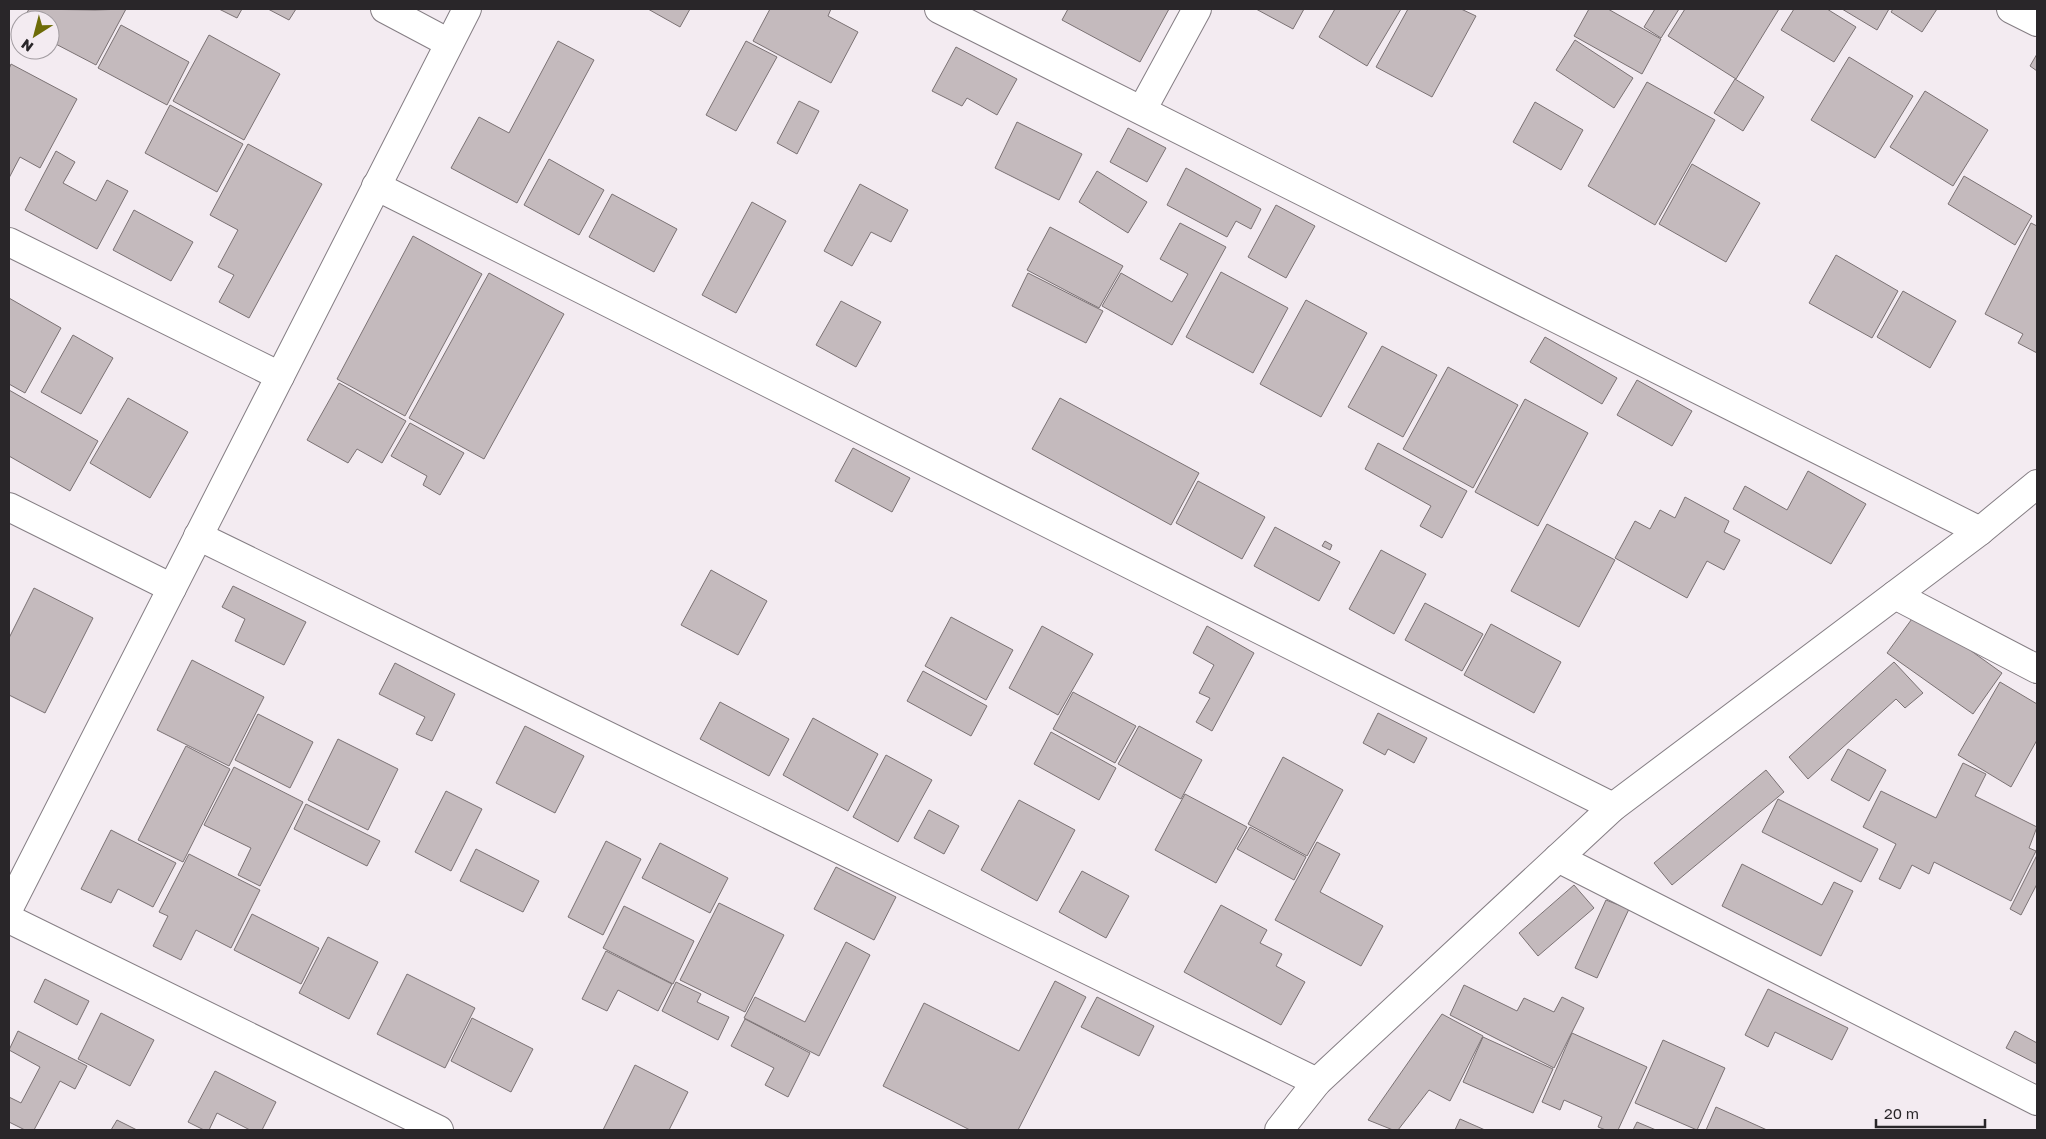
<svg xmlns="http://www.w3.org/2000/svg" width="2046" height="1139" font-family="'Golos Text',sans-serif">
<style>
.building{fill:#c4babd;stroke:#7b7274}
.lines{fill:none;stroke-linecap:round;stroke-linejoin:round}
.minor-casing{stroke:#857e84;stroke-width:30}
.minor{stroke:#fff;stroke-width:28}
</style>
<rect width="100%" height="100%" fill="#f3ebf1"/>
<!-- building -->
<g class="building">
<polygon points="29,9 95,10 126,9 96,65 50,41 50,20 23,20"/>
<polygon points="219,9 242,9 237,18"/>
<polygon points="268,9 296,9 289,20"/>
<polygon points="648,9 690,9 680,27"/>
<polygon points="770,9 831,9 828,16 858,32 831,83 753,41"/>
<polygon points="1068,9 1169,9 1140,62 1062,20"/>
<polygon points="1256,9 1304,9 1293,29"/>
<polygon points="1335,9 1401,9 1367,66 1319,37"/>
<polygon points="1408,9 1461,9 1476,16 1432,97 1376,67"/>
<polygon points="1589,9 1608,9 1661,39 1642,74 1574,36"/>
<polygon points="1655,9 1679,9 1661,38 1644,27"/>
<polygon points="1685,9 1779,9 1736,79 1668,36"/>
<polygon points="1794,9 1827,9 1856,27 1834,62 1781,30"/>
<polygon points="1842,9 1889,9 1877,30"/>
<polygon points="1893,9 1937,9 1922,32 1891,12"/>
<polygon points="121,25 189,62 167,105 98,68"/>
<polygon points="209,35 280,74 244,140 173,101"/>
<polygon points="1575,40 1633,78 1614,108 1556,70"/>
<polygon points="558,41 594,60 517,203 451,168 479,117 509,133"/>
<polygon points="746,41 777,57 736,131 706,115"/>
<polygon points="956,47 1017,79 997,115 967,98 962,106 932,91"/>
<polygon points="2037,54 2037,71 2030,66"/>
<polygon points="1849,57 1913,96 1875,158 1811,120"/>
<polygon points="11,64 77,99 40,168 20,157 9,178 9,69"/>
<polygon points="1735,79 1764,97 1743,131 1714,113"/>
<polygon points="1647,82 1715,120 1655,225 1588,186"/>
<polygon points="1925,91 1988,130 1953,186 1890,147"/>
<polygon points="799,101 819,111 797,154 777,143"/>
<polygon points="1535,102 1583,130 1561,170 1513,142"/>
<polygon points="170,105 243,144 217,192 145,153"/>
<polygon points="1017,122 1082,154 1059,200 995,168"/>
<polygon points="1128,128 1166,148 1147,182 1110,162"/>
<polygon points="248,144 322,184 249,318 219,302 234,275 218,267 238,230 210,215"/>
<polygon points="56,151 75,162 63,183 96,201 107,180 128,191 97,249 25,210"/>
<polygon points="549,159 604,190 579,235 524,205"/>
<polygon points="1692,164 1760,203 1726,262 1659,224"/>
<polygon points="1186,168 1261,209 1251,229 1236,221 1227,237 1167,205"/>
<polygon points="1097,171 1147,202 1128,233 1079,202"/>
<polygon points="1964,176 2032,216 2015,245 1948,204"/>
<polygon points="860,184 908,210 891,242 871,232 852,266 824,251"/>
<polygon points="612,194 677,229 654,272 589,237"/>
<polygon points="752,202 786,221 736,313 702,295"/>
<polygon points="1276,205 1315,226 1286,278 1248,257"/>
<polygon points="134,210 193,242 171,281 113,250"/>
<polygon points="1180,223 1226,247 1172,345 1102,306 1121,273 1172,302 1188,274 1160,259"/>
<polygon points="2031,223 2037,226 2037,353 2018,343 2023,334 1985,314"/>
<polygon points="1050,227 1123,266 1099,308 1027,270"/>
<polygon points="413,236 482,274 405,416 337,379"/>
<polygon points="1836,255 1898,291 1872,338 1809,303"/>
<polygon points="1221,272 1288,308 1253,373 1186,337"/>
<polygon points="489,273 564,314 484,459 409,418"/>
<polygon points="1028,273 1103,311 1086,343 1012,306"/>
<polygon points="1903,291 1956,321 1930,368 1877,337"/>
<polygon points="9,298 61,328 25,393 9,384"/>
<polygon points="1306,300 1367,333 1321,417 1260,384"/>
<polygon points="841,301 881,322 856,367 816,345"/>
<polygon points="73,335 113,358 81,414 41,392"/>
<polygon points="1545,337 1617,378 1602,404 1530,362"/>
<polygon points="1382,346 1437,375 1403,437 1348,407"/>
<polygon points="1448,367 1518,405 1473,488 1403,449"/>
<polygon points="1637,380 1692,411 1672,446 1617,415"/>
<polygon points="339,383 406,421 382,463 357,449 348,463 307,440"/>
<polygon points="9,390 98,441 70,491 9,456"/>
<polygon points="128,398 188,432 150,498 90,463"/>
<polygon points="1060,398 1199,473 1171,525 1032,449"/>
<polygon points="1525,399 1588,433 1538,526 1475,492"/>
<polygon points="410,423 464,453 440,495 423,485 427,476 391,456"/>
<polygon points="1378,443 1467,491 1442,538 1420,526 1431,506 1365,469"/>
<polygon points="853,448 910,478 892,512 835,481"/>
<polygon points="1808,471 1866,504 1831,564 1733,509 1745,486 1787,510"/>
<polygon points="1198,481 1265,517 1242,559 1176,523"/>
<polygon points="1685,497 1729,521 1724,532 1740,540 1724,570 1707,561 1687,598 1615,558 1635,521 1650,529 1660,510 1675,518"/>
<polygon points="1547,524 1615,560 1579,627 1511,591"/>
<polygon points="1275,527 1340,562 1319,601 1254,566"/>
<polygon points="1325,541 1332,545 1330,550 1322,546"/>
<polygon points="1381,550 1426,574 1394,634 1349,609"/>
<polygon points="711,570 767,601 738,655 681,625"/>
<polygon points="233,586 306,622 284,665 235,641 245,619 222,607"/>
<polygon points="34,588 93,618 45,713 9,695 9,638"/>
<polygon points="1425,603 1483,634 1462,671 1405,640"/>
<polygon points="1917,612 2002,673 1973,714 1887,653"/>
<polygon points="951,617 1013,650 986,700 925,666"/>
<polygon points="1491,624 1561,662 1534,713 1464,675"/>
<polygon points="1042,626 1093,654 1058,715 1009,688"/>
<polygon points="1207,626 1254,653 1212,731 1196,722 1210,698 1199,693 1214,665 1193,653"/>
<polygon points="192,660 264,697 229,766 157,730"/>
<polygon points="1894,662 1923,693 1905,708 1896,699 1808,779 1789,757"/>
<polygon points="395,663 455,694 432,741 416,734 425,717 379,694"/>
<polygon points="923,671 987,706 971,736 907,701"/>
<polygon points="2000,682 2037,704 2037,740 2011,787 1958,755"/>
<polygon points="1073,692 1136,726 1115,763 1053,729"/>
<polygon points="720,702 789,739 769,776 700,739"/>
<polygon points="1378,713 1427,738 1414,763 1388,749 1385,755 1363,743"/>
<polygon points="258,714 313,742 290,788 235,760"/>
<polygon points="813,718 878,754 848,811 783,775"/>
<polygon points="525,726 584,756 555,813 496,783"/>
<polygon points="1139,726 1202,760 1181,799 1118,764"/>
<polygon points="1051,732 1116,768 1099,800 1034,764"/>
<polygon points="338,739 398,769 368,830 308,800"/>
<polygon points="186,746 230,769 183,862 138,840"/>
<polygon points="1848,749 1886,770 1869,801 1831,780"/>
<polygon points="886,755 932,780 898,842 853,817"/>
<polygon points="1283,757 1343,790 1307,856 1248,824"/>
<polygon points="1963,763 1986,774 1975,796 2037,827 2029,848 2036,851 2011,901 1934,862 1929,874 1912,865 1900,889 1879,879 1896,844 1863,827 1881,791 1936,818"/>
<polygon points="234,767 303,802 260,886 238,875 251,848 204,825"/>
<polygon points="1766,770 1784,792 1672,885 1654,863"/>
<polygon points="446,791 482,809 451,871 415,852"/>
<polygon points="1185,794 1247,827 1216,883 1155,850"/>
<polygon points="1778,799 1878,849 1861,882 1762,832"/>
<polygon points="1019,800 1075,830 1037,901 981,870"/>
<polygon points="306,804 380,841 367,866 294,829"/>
<polygon points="929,810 959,826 944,854 914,838"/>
<polygon points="1250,827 1306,857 1294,880 1237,849"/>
<polygon points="111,830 176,863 153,907 118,889 111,903 81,889"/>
<polygon points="606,841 641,859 603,935 568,917"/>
<polygon points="1317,842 1340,854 1320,892 1383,926 1361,966 1275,920"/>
<polygon points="660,843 728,878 710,913 642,878"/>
<polygon points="476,849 539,881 523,912 460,881"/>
<polygon points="189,854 260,890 231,948 196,930 181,960 153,946 168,916 159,912"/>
<polygon points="2037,855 2037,884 2021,915 2010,909"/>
<polygon points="1742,864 1822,905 1834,882 1853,891 1821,956 1722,906"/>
<polygon points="836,867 896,897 874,940 814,909"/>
<polygon points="1082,871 1129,896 1106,938 1059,912"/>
<polygon points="1574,885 1594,908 1538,956 1519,933"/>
<polygon points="1606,900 1629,909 1597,978 1575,968"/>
<polygon points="719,903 784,935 745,1012 680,980"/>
<polygon points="1221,905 1267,930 1260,943 1282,954 1276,966 1305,982 1281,1025 1184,972"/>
<polygon points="624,906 694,941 673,984 603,948"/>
<polygon points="252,914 319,948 301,984 234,950"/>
<polygon points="328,937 378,962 349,1019 299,993"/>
<polygon points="846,942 870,955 819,1056 744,1018 755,997 805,1022"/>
<polygon points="606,951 672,984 658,1011 618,990 607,1011 582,999"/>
<polygon points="407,974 475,1008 445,1068 377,1034"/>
<polygon points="45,979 89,1001 77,1025 34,1002"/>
<polygon points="1055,981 1086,997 1018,1130 970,1130 883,1086 924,1003 1019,1051"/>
<polygon points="676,982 701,994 697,1002 729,1017 718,1040 662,1011"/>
<polygon points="1464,985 1517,1011 1524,998 1554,1012 1562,997 1584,1008 1554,1068 1450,1015"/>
<polygon points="1768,989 1848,1028 1832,1060 1775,1032 1768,1047 1745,1035"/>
<polygon points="1097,997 1154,1026 1139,1056 1081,1027"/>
<polygon points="101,1013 154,1040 130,1086 78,1059"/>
<polygon points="1442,1014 1483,1036 1450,1101 1429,1090 1398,1130 1393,1130 1368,1120"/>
<polygon points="472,1018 533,1049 511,1092 451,1061"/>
<polygon points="745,1019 810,1053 788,1097 765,1085 774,1068 731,1046"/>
<polygon points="18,1031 87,1066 75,1089 60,1081 34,1130 25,1130 9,1122 9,1097 21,1103 40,1067 9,1050"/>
<polygon points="2015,1031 2037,1043 2037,1064 2006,1048"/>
<polygon points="1572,1033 1647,1067 1618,1130 1606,1130 1598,1127 1602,1117 1564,1100 1560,1110 1542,1102"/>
<polygon points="1483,1037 1553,1069 1533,1113 1463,1082"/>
<polygon points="1663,1040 1725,1068 1697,1130 1635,1103"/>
<polygon points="635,1065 688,1092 669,1130 603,1130"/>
<polygon points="215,1071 276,1102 262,1130 250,1130 217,1113 209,1130 204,1130 188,1122"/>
<polygon points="1716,1107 1767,1130 1706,1130"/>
<polygon points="1460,1119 1485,1130 1455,1130"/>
<polygon points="117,1120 137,1130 111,1130"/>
<polygon points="1637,1122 1656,1130 1633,1130"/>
</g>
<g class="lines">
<defs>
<g id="minor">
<polyline points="385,9 449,43"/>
<polyline points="939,9 1980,531"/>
<polyline points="2011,9 2037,22"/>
<polyline points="1142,110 1197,9"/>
<polyline points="376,186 1613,807"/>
<polyline points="9,242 280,376"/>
<polyline points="9,507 172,588"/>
<polyline points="198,536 1317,1082"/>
<polyline points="1895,595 2037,669"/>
<polyline points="1558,858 2037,1101"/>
<polyline points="9,908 467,9"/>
<polyline points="9,919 439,1130"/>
<polyline points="1279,1130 1317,1082 1613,807 1980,531 2037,484"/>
</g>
</defs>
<!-- minor casing -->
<use href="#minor" class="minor-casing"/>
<!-- minor -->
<use href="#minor" class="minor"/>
</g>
<!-- border -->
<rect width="2046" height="1139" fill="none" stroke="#292629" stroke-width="20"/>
<!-- north arrow -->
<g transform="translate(35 35) rotate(216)"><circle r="24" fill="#f3ebf1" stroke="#a29ca1"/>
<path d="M0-4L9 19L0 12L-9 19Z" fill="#6d6b07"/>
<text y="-8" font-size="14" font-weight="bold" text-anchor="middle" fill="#292629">N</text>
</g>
<!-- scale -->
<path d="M1876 1119v8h109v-8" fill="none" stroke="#292629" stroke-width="2.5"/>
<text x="1884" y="1119" font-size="15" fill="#292629" stroke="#f3ebf1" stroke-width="4" paint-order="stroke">20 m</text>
</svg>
